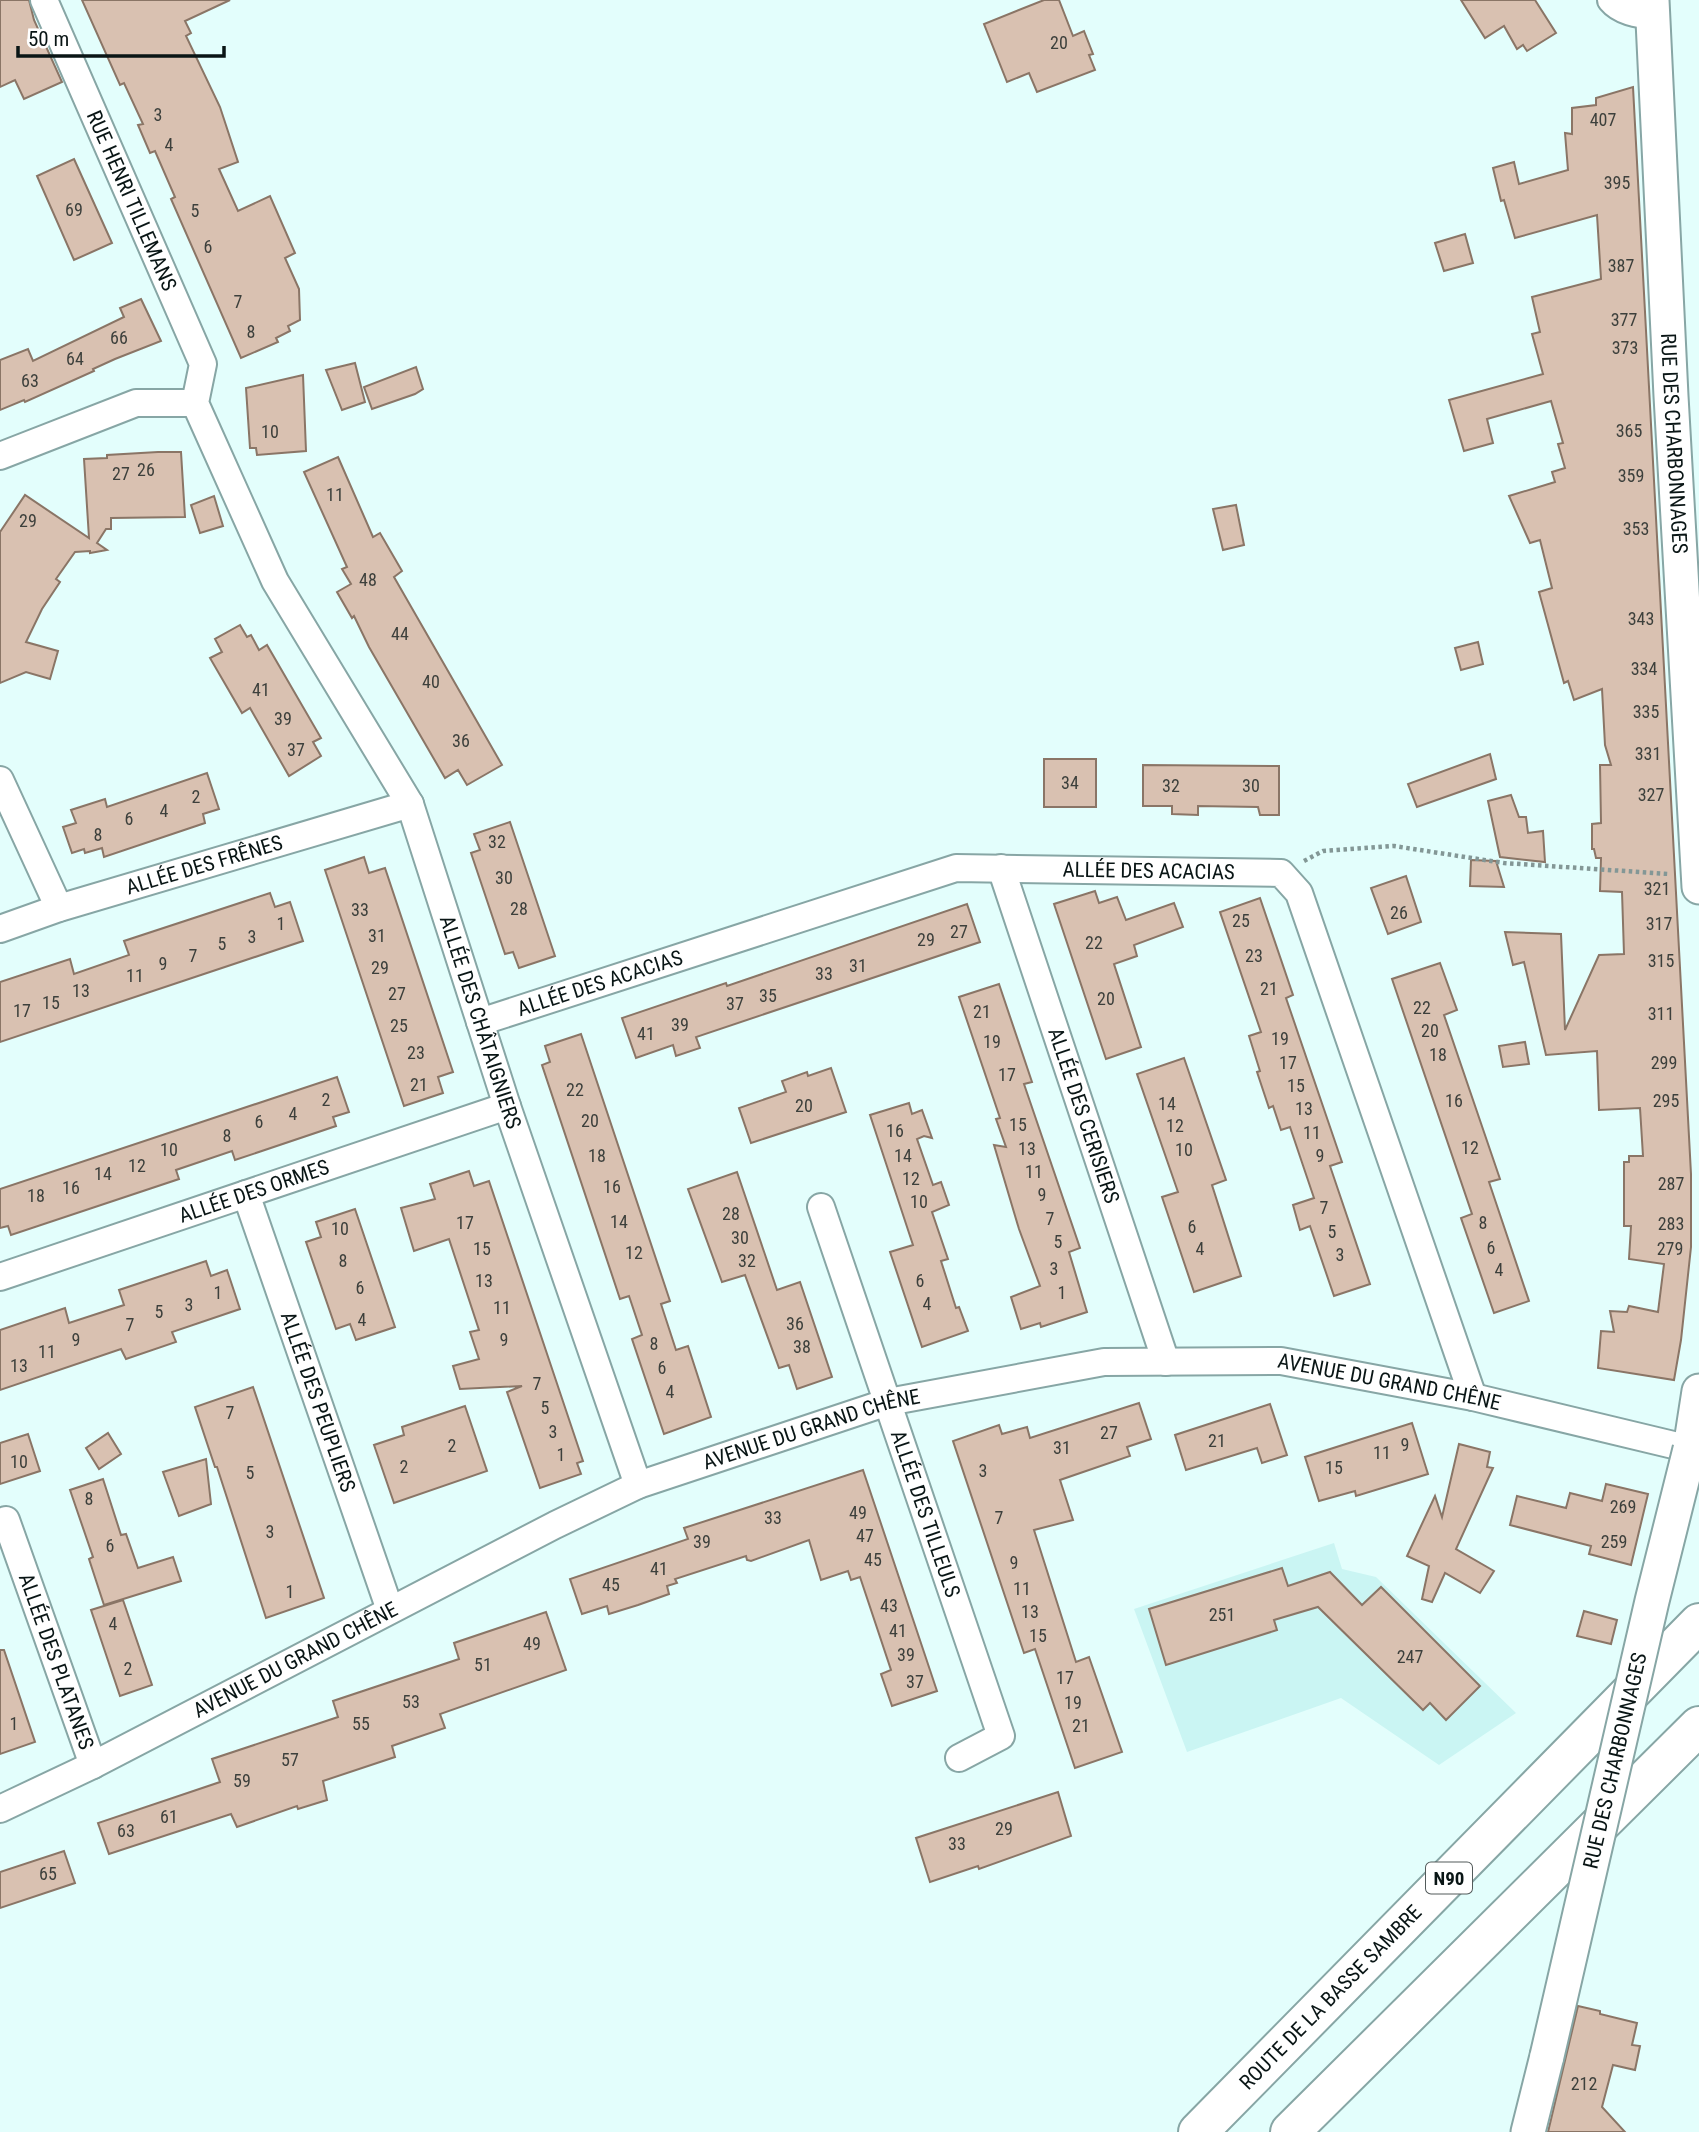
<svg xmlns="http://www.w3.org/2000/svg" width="1699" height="2132" font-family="'Roboto Condensed',sans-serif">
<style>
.built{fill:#caf5f3}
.building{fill:#d9c1b1;stroke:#8a7566;stroke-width:2}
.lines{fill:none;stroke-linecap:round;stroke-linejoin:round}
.minor-casing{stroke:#87a6a5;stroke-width:30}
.tertiary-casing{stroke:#87a6a5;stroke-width:37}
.trunk-casing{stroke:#87a6a5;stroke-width:42}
.path{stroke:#839796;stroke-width:4.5;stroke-dasharray:3.5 3.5;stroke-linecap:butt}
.minor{stroke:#fff;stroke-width:26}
.tertiary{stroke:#fff;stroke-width:33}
.trunk{stroke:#fff;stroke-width:38}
.tertiary-bridge-casing{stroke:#87a6a5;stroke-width:37;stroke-linecap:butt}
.tertiary-bridge{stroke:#fff;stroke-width:33}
.labels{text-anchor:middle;stroke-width:7;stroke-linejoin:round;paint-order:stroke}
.number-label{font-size:18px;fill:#3d403c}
.shield{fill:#fff;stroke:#535b5b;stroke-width:2}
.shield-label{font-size:19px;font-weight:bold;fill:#091515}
.street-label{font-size:21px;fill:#091515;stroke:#fff}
</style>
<rect width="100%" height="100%" fill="#e3fefc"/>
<!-- built -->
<polygon class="built" points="1334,1543 1342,1569 1376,1577 1516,1713 1439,1765 1341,1698 1187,1752 1134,1609"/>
<!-- building -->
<g class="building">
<polygon points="0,0 29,0 34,20 62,82 24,99 15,80 0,87"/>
<polygon points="82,0 230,0 185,21 191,33 186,36 220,107 238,162 219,169 238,211 270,196 295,253 285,258 299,289 300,320 288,326 290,331 276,338 278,342 241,358 171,199 175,197 155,151 150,153 138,125 143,124 124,83 120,85"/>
<polygon points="1044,0 1059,0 1073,36 1084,31 1093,54 1089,55 1095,70 1037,92 1029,73 1007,82 984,24"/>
<polygon points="1461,0 1535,0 1556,33 1527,51 1523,45 1517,49 1504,26 1485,38"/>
<polygon points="1633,87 1691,1174 1691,1247 1681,1340 1674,1380 1598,1368 1601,1331 1614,1332 1610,1311 1627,1312 1629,1306 1658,1312 1664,1264 1629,1259 1631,1226 1624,1226 1624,1162 1629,1162 1629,1156 1643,1156 1640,1108 1599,1110 1597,1051 1546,1055 1524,962 1513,965 1505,932 1561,934 1565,1030 1599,955 1624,954 1622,892 1600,891 1601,858 1596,858 1594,849 1592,849 1592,824 1601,823 1600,765 1611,765 1605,745 1602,689 1574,700 1568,681 1564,683 1539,592 1552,588 1540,540 1530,543 1509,496 1555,482 1552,472 1565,468 1558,444 1563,443 1551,401 1487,419 1493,443 1464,451 1449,400 1543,374 1532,334 1540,332 1532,297 1601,279 1597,215 1515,238 1504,200 1501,201 1493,168 1514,162 1519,184 1568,170 1565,133 1572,134 1572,108 1596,105 1596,98"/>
<polygon points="74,159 112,243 74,260 37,176"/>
<polygon points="1465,234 1473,263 1444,271 1435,243"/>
<polygon points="141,299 161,341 115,359 93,369 94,371 25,402 24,400 0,410 0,360 28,349 33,361 124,317 120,308"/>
<polygon points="355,363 365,402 342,410 326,370"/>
<polygon points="416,367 423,389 415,394 372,409 364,387"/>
<polygon points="303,375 306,451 257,455 256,448 250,448 246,388"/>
<polygon points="158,452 181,452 185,517 111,518 111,529 106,529 97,543 107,550 90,553 90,551 75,552 56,579 60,582 42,609 26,642 58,651 50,679 26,672 0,683 0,532 25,495 89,538 84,459 107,458 107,455"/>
<polygon points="338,457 373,537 380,533 402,571 394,577 502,765 467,785 458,770 445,778 369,647 354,616 352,618 337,592 351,584 342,569 347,567 304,472"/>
<polygon points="214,496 223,526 200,533 191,505"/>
<polygon points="1236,505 1244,545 1223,550 1213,509"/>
<polygon points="240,625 247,637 251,635 259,650 267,645 321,738 313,742 321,756 289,776 250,708 242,713 210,658 222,652 215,639"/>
<polygon points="1478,642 1483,664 1461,670 1455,648"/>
<polygon points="1490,754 1496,779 1417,807 1408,784"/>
<rect x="1044" y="759" width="52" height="48"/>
<polygon points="1143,765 1279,766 1279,815 1260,815 1258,807 1198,806 1198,815 1172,814 1172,806 1143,806"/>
<polygon points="207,773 219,809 203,814 205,823 104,857 102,848 85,853 84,849 72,853 63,827 76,823 71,810 105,799 107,807"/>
<polygon points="1511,795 1519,817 1526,817 1528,833 1543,831 1545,862 1500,857 1488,801"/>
<polygon points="510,822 555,956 519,968 513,952 505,954 471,853 480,850 474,834"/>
<polygon points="364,857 369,873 385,868 453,1072 438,1077 443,1093 404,1106 325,870"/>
<polygon points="1471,860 1496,861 1504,887 1470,886"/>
<polygon points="1406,876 1421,922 1388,934 1371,888"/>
<polygon points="1095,891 1099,903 1117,897 1126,920 1174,903 1183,927 1134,945 1137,956 1114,964 1141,1047 1106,1059 1054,904"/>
<polygon points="270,893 275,907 290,902 303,941 0,1042 0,982 70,959 74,974 129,955 124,941"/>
<polygon points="1260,898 1293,995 1286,998 1342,1162 1330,1166 1370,1284 1334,1296 1310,1226 1300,1230 1293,1205 1314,1198 1290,1127 1281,1130 1273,1106 1269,1108 1257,1072 1260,1071 1249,1036 1261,1032 1220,912"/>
<polygon points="967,904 980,942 696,1037 700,1048 676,1056 673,1045 636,1058 622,1018 726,983 727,986"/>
<polygon points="1440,963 1457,1010 1444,1015 1500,1179 1489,1182 1529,1301 1494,1313 1461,1218 1472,1214 1392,979"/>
<polygon points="999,984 1032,1082 1024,1084 1080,1248 1069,1252 1087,1312 1041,1327 1040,1323 1021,1329 1011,1297 1040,1286 1019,1229 994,1145 1006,1147 996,1119 1000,1118 959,997"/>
<polygon points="581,1034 670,1301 661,1304 676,1350 688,1346 711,1417 664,1434 632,1339 642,1335 629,1296 620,1299 542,1065 550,1062 545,1046"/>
<polygon points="1525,1042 1529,1064 1503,1067 1499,1046"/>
<polygon points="1184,1058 1226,1180 1212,1185 1241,1276 1194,1292 1162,1197 1178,1192 1137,1074"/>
<polygon points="831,1068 846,1112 751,1143 739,1108 786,1092 782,1081 807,1072 808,1076"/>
<polygon points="337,1077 349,1112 333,1117 336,1126 235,1160 232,1151 176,1170 179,1179 11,1235 8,1226 0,1228 0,1189"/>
<polygon points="909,1103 912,1114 922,1110 932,1138 924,1136 917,1139 933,1185 941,1182 949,1205 932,1212 948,1259 941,1261 956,1308 959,1307 968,1331 922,1347 890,1252 913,1245 870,1115"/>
<polygon points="469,1171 474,1186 489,1181 583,1461 577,1463 581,1474 540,1488 507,1392 522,1386 460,1389 453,1366 479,1359 470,1332 479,1330 449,1239 414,1251 401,1208 435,1199 430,1184"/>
<polygon points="737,1172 777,1290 800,1282 832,1377 797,1389 789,1365 779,1368 745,1275 722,1282 688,1189"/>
<polygon points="355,1209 395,1327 356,1340 350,1324 336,1329 306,1242 321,1237 316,1222"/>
<polygon points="206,1261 211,1276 227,1270 240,1309 172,1332 176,1342 126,1359 121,1349 0,1390 0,1330 65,1308 69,1323 124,1305 119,1290"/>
<polygon points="253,1387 324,1598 266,1618 217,1467 215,1467 195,1407"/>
<polygon points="1139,1403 1151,1439 1127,1447 1130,1456 1060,1480 1073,1520 1034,1530 1076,1662 1089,1657 1122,1752 1075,1768 1035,1649 1024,1653 953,1441 999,1425 1002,1434 1027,1427 1030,1438"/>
<polygon points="1270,1404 1287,1455 1262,1463 1257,1448 1186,1470 1175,1435"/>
<polygon points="465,1406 487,1471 394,1503 374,1445 404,1435 402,1427"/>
<polygon points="1412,1423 1428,1474 1356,1496 1355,1491 1319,1501 1305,1457"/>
<polygon points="108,1433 121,1454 99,1469 86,1448"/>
<polygon points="28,1434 40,1471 0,1484 0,1443"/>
<polygon points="1459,1444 1490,1452 1487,1467 1493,1468 1456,1549 1494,1571 1480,1593 1445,1573 1432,1602 1422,1599 1429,1566 1407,1556 1435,1496 1442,1517"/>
<polygon points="206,1459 211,1504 179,1516 163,1472"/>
<polygon points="863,1470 937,1691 892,1706 881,1674 891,1670 860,1577 851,1580 848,1571 821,1580 809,1540 751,1561 747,1560 746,1556 675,1579 677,1583 667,1586 669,1594 638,1605 609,1614 607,1606 582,1614 570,1579 688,1539 684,1528"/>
<polygon points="103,1479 121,1535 126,1534 138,1568 173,1557 181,1581 104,1605 89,1559 93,1557 70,1490"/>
<polygon points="1606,1484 1648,1494 1631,1565 1589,1554 1591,1546 1510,1525 1517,1496 1566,1508 1570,1493 1602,1501"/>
<polygon points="1282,1568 1288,1586 1330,1572 1362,1605 1381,1587 1480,1686 1446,1720 1430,1703 1423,1710 1318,1607 1274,1620 1277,1630 1166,1665 1149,1609"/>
<polygon points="123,1600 152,1685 120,1696 91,1610"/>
<polygon points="1584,1611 1617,1620 1611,1644 1577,1636"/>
<polygon points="546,1612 566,1670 440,1714 445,1728 392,1746 395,1757 323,1781 327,1800 298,1809 297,1806 237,1827 231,1814 109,1854 98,1823 220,1782 212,1759 338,1717 333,1701 459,1659 454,1643"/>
<polygon points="0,1650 4,1650 35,1742 0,1754"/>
<polygon points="1058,1792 1071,1836 979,1869 978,1866 930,1882 916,1838"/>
<polygon points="64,1851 75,1883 0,1908 0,1872"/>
<polygon points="1578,2006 1600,2011 1600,2014 1637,2023 1632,2045 1640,2046 1635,2070 1613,2065 1602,2107 1625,2132 1548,2132"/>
</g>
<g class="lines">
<defs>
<g id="minor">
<path id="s1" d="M44,0L203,364L195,403L275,581L410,804L507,1106L638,1485"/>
<path d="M1611,0C1620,11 1638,15 1652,15"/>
<polyline points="0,456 136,403 195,403"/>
<polyline points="0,780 59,908"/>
<path id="s2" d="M1001,868L1166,1362"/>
<path id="s3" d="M0,929L59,908L410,804"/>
<path id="s4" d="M480,1022L956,868L1281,873L1299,893L1473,1397"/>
<path id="s5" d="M246,1194L390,1610"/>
<path id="s6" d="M821,1207L1001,1736L959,1758"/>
<path id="s7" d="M0,1277L507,1106"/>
<path id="s8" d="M6,1520L93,1765"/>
<path id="s9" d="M0,1809L93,1765L555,1525L638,1485L888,1402L1104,1362L1281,1361L1473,1397L1690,1449"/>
</g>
<g id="tertiary">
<path id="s10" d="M1652,0L1671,396L1699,887"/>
<polyline points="1690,1449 1699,1391"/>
<polyline points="1528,2132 1547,2056"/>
</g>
<g id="trunk">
<path id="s11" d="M1198,2132L1699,1623"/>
<polyline points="1290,2132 1699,1726"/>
</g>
</defs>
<!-- minor casing -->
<use href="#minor" class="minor-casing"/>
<!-- tertiary casing -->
<use href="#tertiary" class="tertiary-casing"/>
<!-- trunk casing -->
<use href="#trunk" class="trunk-casing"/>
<!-- path -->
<polyline class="path" points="1304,861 1323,851 1394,846 1504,863 1669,874"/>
<!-- minor -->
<use href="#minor" class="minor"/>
<!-- tertiary -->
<use href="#tertiary" class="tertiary"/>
<!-- trunk -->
<use href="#trunk" class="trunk"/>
<defs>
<g id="tertiary-bridge">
<path id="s12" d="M1547,2056L1652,1601L1690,1449"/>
</g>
</defs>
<!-- tertiary-bridge casing -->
<use href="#tertiary-bridge" class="tertiary-bridge-casing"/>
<!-- tertiary-bridge -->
<use href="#tertiary-bridge" class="tertiary-bridge"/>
</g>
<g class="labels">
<!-- number labels -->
<g class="number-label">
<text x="1059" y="49">20</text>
<text x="158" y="121">3</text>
<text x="1603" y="126">407</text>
<text x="169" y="151">4</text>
<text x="1617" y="189">395</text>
<text x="74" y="216">69</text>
<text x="195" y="217">5</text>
<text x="208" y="253">6</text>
<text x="1621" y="272">387</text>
<text x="238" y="308">7</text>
<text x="1624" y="326">377</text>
<text x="251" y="338">8</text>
<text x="119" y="344">66</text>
<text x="1625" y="354">373</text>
<text x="75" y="365">64</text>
<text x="30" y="387">63</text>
<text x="1629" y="437">365</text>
<text x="270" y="438">10</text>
<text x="146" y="476">26</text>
<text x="121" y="480">27</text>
<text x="1631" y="482">359</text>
<text x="335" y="501">11</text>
<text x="28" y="527">29</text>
<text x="1636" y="535">353</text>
<text x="368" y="586">48</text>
<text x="1641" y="625">343</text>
<text x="400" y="640">44</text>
<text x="1644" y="675">334</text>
<text x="431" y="688">40</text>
<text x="261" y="696">41</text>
<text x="1646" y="718">335</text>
<text x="283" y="725">39</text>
<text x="461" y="747">36</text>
<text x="296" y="756">37</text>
<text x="1648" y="760">331</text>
<text x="1070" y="789">34</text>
<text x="1171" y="792">32</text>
<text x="1251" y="792">30</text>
<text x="1651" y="801">327</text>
<text x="196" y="803">2</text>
<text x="164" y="817">4</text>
<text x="129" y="825">6</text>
<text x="98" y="841">8</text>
<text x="497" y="848">32</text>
<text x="504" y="884">30</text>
<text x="1657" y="895">321</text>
<text x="519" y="915">28</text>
<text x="360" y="916">33</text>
<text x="1399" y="919">26</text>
<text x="1241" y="927">25</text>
<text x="281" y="930">1</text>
<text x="1659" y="930">317</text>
<text x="959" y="938">27</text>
<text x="377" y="942">31</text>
<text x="252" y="943">3</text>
<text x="926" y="946">29</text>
<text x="1094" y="949">22</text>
<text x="222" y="950">5</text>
<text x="193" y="962">7</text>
<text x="1254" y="962">23</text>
<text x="1661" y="967">315</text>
<text x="163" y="970">9</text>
<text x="858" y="972">31</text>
<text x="380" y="974">29</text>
<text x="824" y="980">33</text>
<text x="135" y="982">11</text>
<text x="1269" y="995">21</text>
<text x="81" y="997">13</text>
<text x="397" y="1000">27</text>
<text x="768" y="1002">35</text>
<text x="1106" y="1005">20</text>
<text x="51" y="1009">15</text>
<text x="735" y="1010">37</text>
<text x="1422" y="1014">22</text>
<text x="22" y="1017">17</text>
<text x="982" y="1018">21</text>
<text x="1661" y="1020">311</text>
<text x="680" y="1031">39</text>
<text x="399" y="1032">25</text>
<text x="1430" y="1037">20</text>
<text x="646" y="1040">41</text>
<text x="1280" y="1045">19</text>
<text x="992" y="1048">19</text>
<text x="416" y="1059">23</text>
<text x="1438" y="1061">18</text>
<text x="1288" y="1069">17</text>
<text x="1664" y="1069">299</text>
<text x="1007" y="1081">17</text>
<text x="419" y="1091">21</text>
<text x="1296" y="1092">15</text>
<text x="575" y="1096">22</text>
<text x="326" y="1106">2</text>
<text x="1454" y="1107">16</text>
<text x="1666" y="1107">295</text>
<text x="1167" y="1110">14</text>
<text x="804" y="1112">20</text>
<text x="1304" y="1115">13</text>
<text x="293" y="1120">4</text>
<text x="590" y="1127">20</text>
<text x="259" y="1128">6</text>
<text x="1018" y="1131">15</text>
<text x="1175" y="1132">12</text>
<text x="895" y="1137">16</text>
<text x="1312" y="1139">11</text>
<text x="227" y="1142">8</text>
<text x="1470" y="1154">12</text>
<text x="1027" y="1155">13</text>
<text x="169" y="1156">10</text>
<text x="1184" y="1156">10</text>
<text x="597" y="1162">18</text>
<text x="903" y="1162">14</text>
<text x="1320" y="1162">9</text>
<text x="137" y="1172">12</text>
<text x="1034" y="1178">11</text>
<text x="103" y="1180">14</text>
<text x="911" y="1185">12</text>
<text x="1671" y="1190">287</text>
<text x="612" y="1193">16</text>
<text x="71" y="1194">16</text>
<text x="1042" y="1201">9</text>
<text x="36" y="1202">18</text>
<text x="919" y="1208">10</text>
<text x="1324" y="1214">7</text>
<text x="731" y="1220">28</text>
<text x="1050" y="1225">7</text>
<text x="619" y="1228">14</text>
<text x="465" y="1229">17</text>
<text x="1483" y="1229">8</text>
<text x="1671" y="1230">283</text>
<text x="1192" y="1233">6</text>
<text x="340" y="1235">10</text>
<text x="1332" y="1238">5</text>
<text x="740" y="1244">30</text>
<text x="1058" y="1248">5</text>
<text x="1491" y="1254">6</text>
<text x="482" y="1255">15</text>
<text x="1200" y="1255">4</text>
<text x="1670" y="1255">279</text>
<text x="634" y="1259">12</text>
<text x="1340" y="1261">3</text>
<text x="343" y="1267">8</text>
<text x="747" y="1267">32</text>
<text x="1054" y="1275">3</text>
<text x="1499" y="1276">4</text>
<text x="484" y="1287">13</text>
<text x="920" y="1287">6</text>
<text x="360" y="1294">6</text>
<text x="218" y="1299">1</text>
<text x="1062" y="1299">1</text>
<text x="927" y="1310">4</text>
<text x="189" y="1311">3</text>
<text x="502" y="1314">11</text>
<text x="159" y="1318">5</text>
<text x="362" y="1326">4</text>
<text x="795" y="1330">36</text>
<text x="130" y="1331">7</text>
<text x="76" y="1346">9</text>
<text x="504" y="1346">9</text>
<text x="654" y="1350">8</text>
<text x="802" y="1353">38</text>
<text x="47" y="1358">11</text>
<text x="19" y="1372">13</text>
<text x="662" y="1374">6</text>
<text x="537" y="1390">7</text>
<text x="670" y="1398">4</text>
<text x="545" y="1414">5</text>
<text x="230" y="1419">7</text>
<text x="553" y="1438">3</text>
<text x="1109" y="1439">27</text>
<text x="1217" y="1447">21</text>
<text x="1405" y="1451">9</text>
<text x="452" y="1452">2</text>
<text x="1062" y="1454">31</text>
<text x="1382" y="1459">11</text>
<text x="561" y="1461">1</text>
<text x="19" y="1468">10</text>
<text x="404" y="1473">2</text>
<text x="1334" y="1474">15</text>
<text x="983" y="1477">3</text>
<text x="250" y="1479">5</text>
<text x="89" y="1505">8</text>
<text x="1623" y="1513">269</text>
<text x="858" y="1519">49</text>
<text x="773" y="1524">33</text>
<text x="999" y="1524">7</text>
<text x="270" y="1538">3</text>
<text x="865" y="1542">47</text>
<text x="702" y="1548">39</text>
<text x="1614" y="1548">259</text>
<text x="110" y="1552">6</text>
<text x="873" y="1566">45</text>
<text x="1014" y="1569">9</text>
<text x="659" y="1575">41</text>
<text x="611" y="1591">45</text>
<text x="1022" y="1595">11</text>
<text x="290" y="1598">1</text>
<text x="889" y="1612">43</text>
<text x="1030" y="1618">13</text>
<text x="1222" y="1621">251</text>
<text x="113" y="1630">4</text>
<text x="898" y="1637">41</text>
<text x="1038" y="1642">15</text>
<text x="532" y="1650">49</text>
<text x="906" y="1661">39</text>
<text x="1410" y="1663">247</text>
<text x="483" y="1671">51</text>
<text x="128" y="1675">2</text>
<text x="1065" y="1684">17</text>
<text x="915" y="1688">37</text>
<text x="411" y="1708">53</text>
<text x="1073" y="1709">19</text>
<text x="14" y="1730">1</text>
<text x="361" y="1730">55</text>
<text x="1081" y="1732">21</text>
<text x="290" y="1766">57</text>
<text x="242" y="1787">59</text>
<text x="169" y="1823">61</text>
<text x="1004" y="1835">29</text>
<text x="126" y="1837">63</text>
<text x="957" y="1850">33</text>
<text x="48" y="1880">65</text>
<text x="1584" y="2090">212</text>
</g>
<!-- shield labels -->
<rect class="shield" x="1426" y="1862.5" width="46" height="31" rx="5"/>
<g class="shield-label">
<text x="1449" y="1885">N90</text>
</g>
<!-- street labels -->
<g class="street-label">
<text dy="7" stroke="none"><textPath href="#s1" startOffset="219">RUE HENRI TILLEMANS</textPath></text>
<text dy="7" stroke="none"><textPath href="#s10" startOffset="444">RUE DES CHARBONNAGES</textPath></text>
<text dy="7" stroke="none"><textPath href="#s3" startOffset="214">ALLÉE DES FRÊNES</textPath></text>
<text dy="7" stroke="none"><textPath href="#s4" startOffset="693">ALLÉE DES ACACIAS</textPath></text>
<text dy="7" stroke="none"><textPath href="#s4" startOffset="126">ALLÉE DES ACACIAS</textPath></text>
<text dy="7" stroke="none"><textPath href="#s1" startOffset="1122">ALLÉE DES CHÂTAIGNIERS</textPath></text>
<text dy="7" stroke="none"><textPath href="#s2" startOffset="261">ALLÉE DES CERISIERS</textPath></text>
<text dy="7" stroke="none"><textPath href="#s7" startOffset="268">ALLÉE DES ORMES</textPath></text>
<text dy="7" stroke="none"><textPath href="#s9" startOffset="1486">AVENUE DU GRAND CHÊNE</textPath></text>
<text dy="7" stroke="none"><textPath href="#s5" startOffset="220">ALLÉE DES PEUPLIERS</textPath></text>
<text dy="7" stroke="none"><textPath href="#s9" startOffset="898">AVENUE DU GRAND CHÊNE</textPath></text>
<text dy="7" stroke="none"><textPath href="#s6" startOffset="324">ALLÉE DES TILLEULS</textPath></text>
<text dy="7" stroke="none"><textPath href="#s9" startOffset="331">AVENUE DU GRAND CHÊNE</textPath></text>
<text dy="7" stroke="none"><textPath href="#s8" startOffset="150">ALLÉE DES PLATANES</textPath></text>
<text dy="7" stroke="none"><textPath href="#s12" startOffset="303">RUE DES CHARBONNAGES</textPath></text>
<text dy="7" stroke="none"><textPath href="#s11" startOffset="189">ROUTE DE LA BASSE SAMBRE</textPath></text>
</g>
</g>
<!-- scale -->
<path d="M18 46v10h206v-10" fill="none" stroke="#091515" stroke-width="3.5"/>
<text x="28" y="46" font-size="21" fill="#091515" stroke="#ffffff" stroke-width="5" paint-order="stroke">50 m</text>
</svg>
